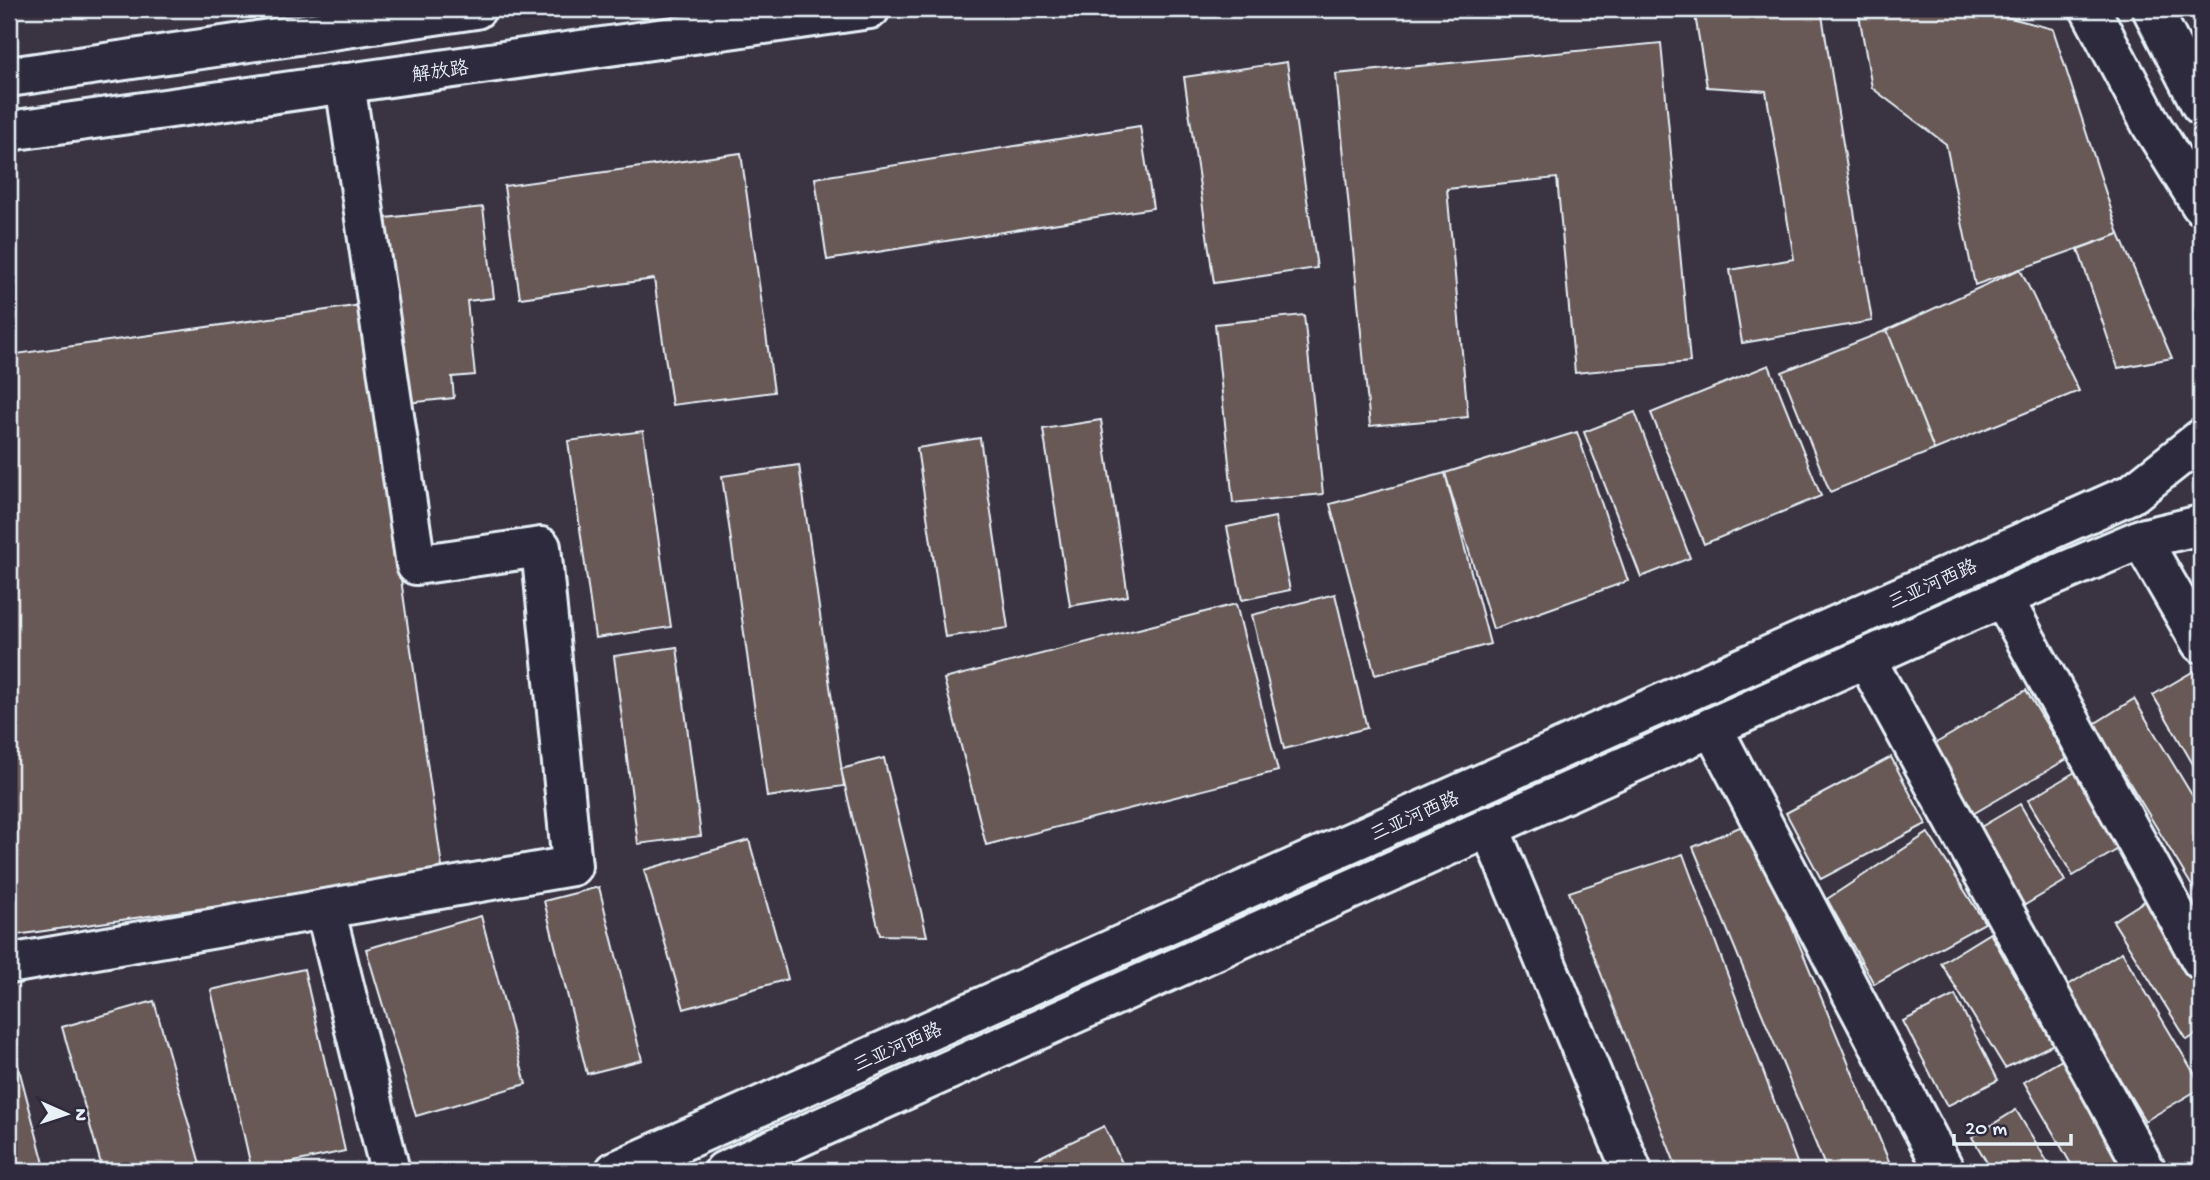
<svg xmlns="http://www.w3.org/2000/svg" width="2210" height="1180" font-family="'Gochi Hand','LXGW WenKai TC',sans-serif">
<style>
.building{fill:#685956;stroke:#e8f1f8;stroke-width:2}
.lines{fill:none;stroke-linecap:round;stroke-linejoin:round}
.street-casing{stroke:#e8f1f8;stroke-width:44}
.secondary-casing{stroke:#e8f1f8;stroke-width:44}
.primary-casing{stroke:#e8f1f8;stroke-width:44}
.street{stroke:#2f2a3d;stroke-width:38}
.secondary{stroke:#2f2a3d;stroke-width:38}
.primary{stroke:#2f2a3d;stroke-width:38}
.labels{text-anchor:middle;stroke-width:5;stroke-linejoin:round;paint-order:stroke}
.street-label{font-size:19px;fill:#e8f1f8;stroke:#2f2a3d}
</style>
<rect width="100%" height="100%" fill="#3a3342"/>
<filter id="ink" filterUnits="userSpaceOnUse"><feTurbulence type="fractalNoise" baseFrequency=".0143" numOctaves="2"/><feDisplacementMap in="SourceGraphic" scale="14" xChannelSelector="R" yChannelSelector="G"/><feConvolveMatrix kernelMatrix="1 2 1 2 8 2 1 2 1" color-interpolation-filters="sRGB"/></filter>
<g filter="url(#ink)">
<!-- building -->
<g class="building">
<polygon points="1694,9 1821,9 1872,321 1742,343 1730,270 1794,259 1766,91 1707,87"/>
<polygon points="1858,9 1976,9 2053,29 2119,234 1975,285 1946,144 1872,88"/>
<polygon points="1661,43 1690,362 1575,373 1557,178 1447,189 1468,417 1370,426 1336,74"/>
<polygon points="1287,62 1317,268 1214,283 1184,77"/>
<polygon points="1140,126 1153,208 827,260 815,178"/>
<polygon points="741,153 774,392 672,405 654,279 520,298 504,186"/>
<polygon points="483,207 494,298 467,301 475,375 452,377 454,398 407,403 386,218"/>
<polygon points="2119,234 2172,358 2118,368 2078,249"/>
<polygon points="2020,269 2079,391 1934,450 1887,330"/>
<polygon points="362,305 443,874 9,936 9,355"/>
<polygon points="1304,315 1323,494 1233,503 1215,324"/>
<polygon points="1887,330 1934,450 1830,492 1782,372"/>
<polygon points="1769,365 1821,496 1704,544 1651,413"/>
<polygon points="1635,412 1690,558 1641,577 1584,432"/>
<polygon points="1101,420 1128,596 1070,606 1043,429"/>
<polygon points="643,431 671,627 595,638 568,441"/>
<polygon points="1577,432 1628,581 1493,629 1445,473"/>
<polygon points="980,438 1008,628 945,637 917,448"/>
<polygon points="799,465 844,786 767,797 722,476"/>
<polygon points="1445,473 1490,644 1375,675 1330,504"/>
<polygon points="1275,517 1290,590 1242,600 1227,527"/>
<polygon points="1335,594 1367,728 1284,749 1252,615"/>
<polygon points="1236,604 1278,771 986,845 944,679"/>
<polygon points="677,647 701,836 638,844 614,656"/>
<polygon points="2194,671 2201,685 2201,778 2153,695"/>
<polygon points="2026,690 2067,759 1966,818 1926,749"/>
<polygon points="2134,699 2201,810 2201,901 2094,724"/>
<polygon points="1891,757 1926,824 1821,879 1786,813"/>
<polygon points="884,758 927,936 880,935 841,769"/>
<polygon points="2075,772 2120,848 2073,876 2028,800"/>
<polygon points="2020,804 2065,881 2020,908 1974,831"/>
<polygon points="1749,823 1893,1171 1827,1171 1693,847"/>
<polygon points="1928,833 1985,923 1874,984 1827,899"/>
<polygon points="749,840 788,979 684,1009 644,870"/>
<polygon points="1683,854 1800,1171 1678,1171 1569,892"/>
<polygon points="599,887 642,1060 587,1074 544,901"/>
<polygon points="2156,894 2201,967 2201,1031 2187,1040 2113,921"/>
<polygon points="481,916 526,1084 416,1116 366,949"/>
<polygon points="1990,933 2054,1044 2005,1068 1941,963"/>
<polygon points="2122,952 2201,1085 2201,1088 2145,1121 2065,987"/>
<polygon points="304,969 345,1151 252,1171 211,990"/>
<polygon points="1955,995 1998,1080 1947,1106 1903,1021"/>
<polygon points="154,1001 202,1171 103,1171 62,1027"/>
<polygon points="9,1031 46,1171 9,1171"/>
<polygon points="2069,1056 2127,1164 2105,1171 2075,1171 2024,1082"/>
<polygon points="2016,1110 2053,1171 1992,1171 1972,1137"/>
<polygon points="1104,1126 1126,1171 1011,1171"/>
</g>
<g class="lines">
<defs>
<g id="street">
<polyline points="2141,539 2201,643"/>
<polyline points="2003,598 2201,960"/>
<polyline points="1866,659 2146,1171"/>
<polyline points="1712,727 1945,1171"/>
<polyline points="1489,826 1632,1171"/>
<polyline points="325,909 390,1171"/>
<polyline points="9,964 572,866 541,547 416,565 345,83"/>
</g>
<g id="secondary">
<polyline points="2090,9 2152,126 2201,205"/>
<polyline points="2152,9 2201,105"/>
<polyline points="615,1171 2133,493 2201,439"/>
<polyline points="724,1171 1955,618 2141,539 2201,525"/>
</g>
<g id="primary">
<polyline points="9,77 476,9"/>
<polyline points="9,131 870,9"/>
</g>
</defs>
<!-- street casing -->
<use href="#street" class="street-casing"/>
<!-- secondary casing -->
<use href="#secondary" class="secondary-casing"/>
<!-- primary casing -->
<use href="#primary" class="primary-casing"/>
<!-- street -->
<use href="#street" class="street"/>
<!-- secondary -->
<use href="#secondary" class="secondary"/>
<!-- primary -->
<use href="#primary" class="primary"/>
</g>
</g>
<g class="labels">
<!-- street labels -->
<g class="street-label">
<text transform="translate(440 70) rotate(-8)" y="7">解放路</text>
<text transform="translate(1932 583) rotate(-24)" y="7">三亚河西路</text>
<text transform="translate(1414 815) rotate(-24)" y="7">三亚河西路</text>
<text transform="translate(897 1046) rotate(-24)" y="7">三亚河西路</text>
</g>
</g>
<!-- margin -->
<rect width="2210" height="1180" fill="none" stroke="#2f2a3d" stroke-width="35"/>
<rect x="18" y="18" width="2175" height="1145" fill="none" stroke="#e8f1f8" stroke-width="2.5" filter="url(#ink)"/>
<!-- north arrow -->
<g transform="translate(66 1114) rotate(93)" stroke="#2f2a3d" stroke-width="5" paint-order="stroke">
<path d="M0-5L12 26L0 18L-12 26Z" fill="#e8f1f8"/>
<text y="-10" font-size="19" font-weight="bold" text-anchor="middle" fill="#e8f1f8">N</text>
</g>
<!-- scale -->
<path d="M1954 1134v10h117v-10" fill="none" stroke="#e8f1f8" stroke-width="3.5"/>
<text x="1965" y="1134" font-size="21" fill="#e8f1f8" stroke="#2f2a3d" stroke-width="5" paint-order="stroke">20 m</text>
</svg>
